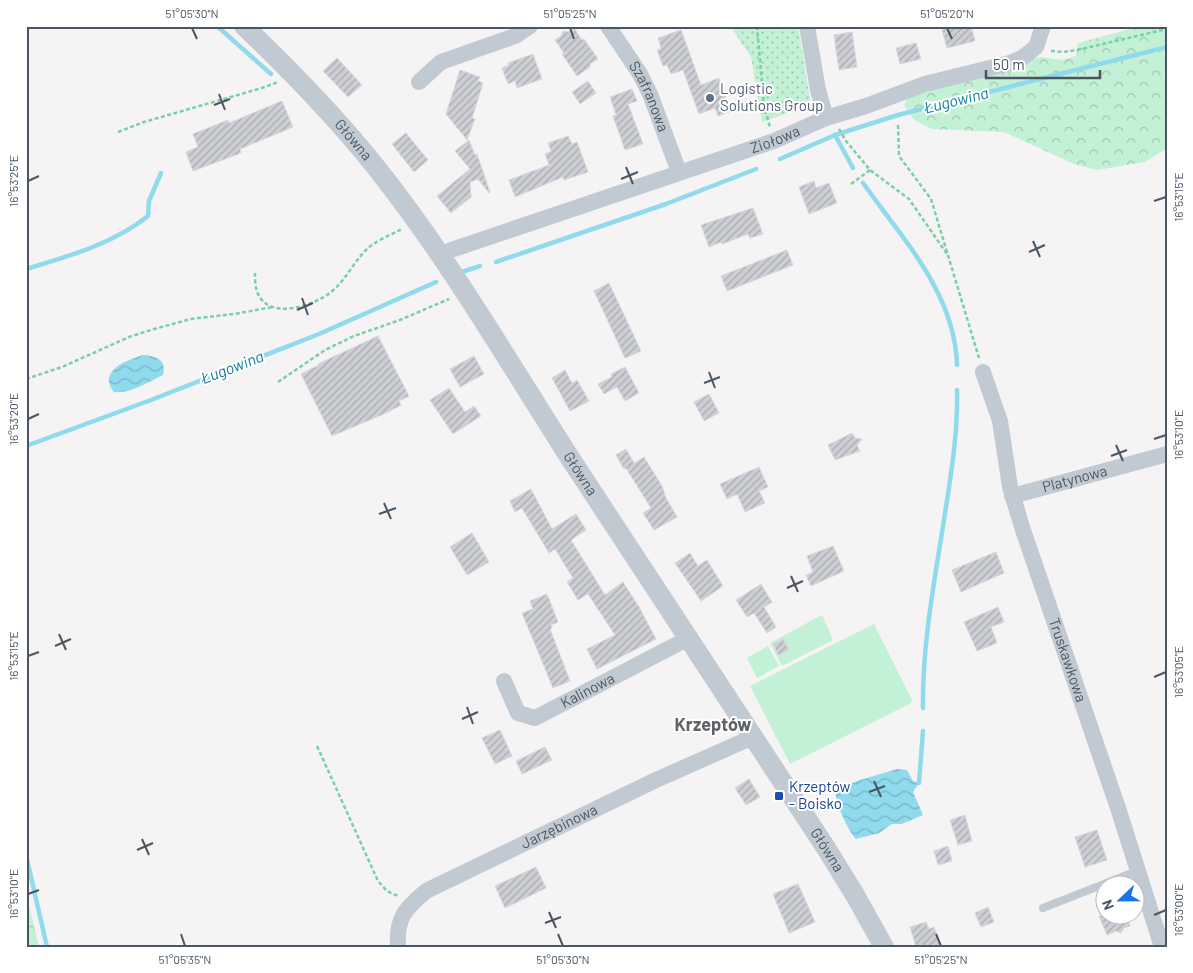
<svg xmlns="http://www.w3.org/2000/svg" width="1193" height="973" font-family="Barlow,sans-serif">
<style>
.grass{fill:url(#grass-dots)}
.forest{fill:url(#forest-crowns)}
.park{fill:#c3f1d5}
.water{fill:url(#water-waves)}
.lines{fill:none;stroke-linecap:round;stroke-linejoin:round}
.stream{stroke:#90daee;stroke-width:4.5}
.building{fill:url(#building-hatch);stroke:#d7d9de}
.path{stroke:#7ad0a6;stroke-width:2.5;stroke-dasharray:4 2.5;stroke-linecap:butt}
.service{stroke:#c1cad2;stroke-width:8}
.minor{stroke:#c1cad2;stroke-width:16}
.tertiary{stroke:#c1cad2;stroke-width:20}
.ticks{fill:none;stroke:#4a5661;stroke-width:2}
.service-dot{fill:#5c6f8a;stroke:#fff;stroke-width:2}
.transit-dot{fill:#1a4fb4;stroke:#fff;stroke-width:2}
.labels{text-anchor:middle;stroke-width:4;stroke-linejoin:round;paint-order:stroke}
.service-label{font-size:15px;fill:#4e5e75;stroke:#fff;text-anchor:start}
.street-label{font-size:15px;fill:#4a5661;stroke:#fff}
.transit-label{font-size:15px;fill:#164399;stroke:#fff;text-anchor:start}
.water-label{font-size:16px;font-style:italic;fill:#0c7c9b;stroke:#fff}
.quarter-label{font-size:18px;font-weight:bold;fill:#5f6368;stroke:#fff}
.neatline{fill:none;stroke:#4a5661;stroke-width:2}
.ticks-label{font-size:12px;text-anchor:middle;fill:#4a5661}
</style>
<defs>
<pattern id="grass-dots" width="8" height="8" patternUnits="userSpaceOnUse" patternTransform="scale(1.25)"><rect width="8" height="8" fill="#c3f1d5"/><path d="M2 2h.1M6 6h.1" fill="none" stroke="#a0c6b0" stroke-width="1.8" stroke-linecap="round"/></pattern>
<pattern id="forest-crowns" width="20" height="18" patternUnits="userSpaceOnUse" patternTransform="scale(1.25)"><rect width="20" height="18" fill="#c3f1d5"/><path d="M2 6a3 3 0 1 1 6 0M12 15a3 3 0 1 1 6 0" fill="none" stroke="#a0c6b0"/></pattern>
<pattern id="water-waves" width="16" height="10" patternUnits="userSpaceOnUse" patternTransform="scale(1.25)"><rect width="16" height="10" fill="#90daee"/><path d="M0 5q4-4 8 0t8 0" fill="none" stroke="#78b4c4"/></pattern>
<pattern id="building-hatch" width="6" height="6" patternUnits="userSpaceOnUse" patternTransform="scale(1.25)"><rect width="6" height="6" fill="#cdcfd5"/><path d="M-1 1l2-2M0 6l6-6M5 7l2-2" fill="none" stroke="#a8abb0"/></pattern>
</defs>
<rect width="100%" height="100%" fill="#f5f3f3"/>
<!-- grass -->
<polygon class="grass" points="730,26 798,26 811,105 762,122 751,57"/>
<!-- forest -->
<g class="forest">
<polygon points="1141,26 1167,26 1167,148 1145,162 1097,170 1074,164 1004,132 932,129 914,120 904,105 907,98 1029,59 1041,57 1063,60 1076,56 1078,43"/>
<polygon points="26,893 39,947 26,947"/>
</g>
<!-- park -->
<g class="park">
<polygon points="822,615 833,640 782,666 770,643"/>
<polygon points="874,624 913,702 790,764 750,686"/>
<polygon points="768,646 779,666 757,678 747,658"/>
</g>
<!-- water -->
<g class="water">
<path d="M143,355C157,356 167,360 163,375C148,382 130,394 114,392C97,371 127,360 143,355Z"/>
<path d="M897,769L907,770L913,781L919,783L913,792L923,815L902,824H892L879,833L856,839C847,829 836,804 835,790L860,780Z"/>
</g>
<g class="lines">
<!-- stream -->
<g class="stream">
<polyline points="217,26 271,74"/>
<polyline points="835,135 853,168"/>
<polyline points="780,159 835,135 898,115 1167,47"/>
<path d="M863,183C902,238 955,293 957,365"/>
<polyline points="496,262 666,204 756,169"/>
<path d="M26,269C69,256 113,244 148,216L149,201L161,173"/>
<polyline points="462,272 480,266"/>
<polyline points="26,446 151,400 319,334 436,282"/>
<path d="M923,708C922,641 936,573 946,507C952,468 958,430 957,390"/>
<polyline points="919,783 923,731"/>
<polyline points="26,855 47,947"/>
</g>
</g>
<!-- building -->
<g class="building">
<polygon points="958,26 971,26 975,41 947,48 942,30"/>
<polygon points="574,28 582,40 584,39 598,59 590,64 590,67 577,76 562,54 564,53 555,40 561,36 563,31 568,32"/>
<polygon points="681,30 701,85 719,78 731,111 718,116 715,108 699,114 683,70 671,74 667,65 663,66 657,50 661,48 658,38"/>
<polygon points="852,32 857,67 839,70 834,35"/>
<polygon points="916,43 921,59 900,64 896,48"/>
<polygon points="533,54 542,79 517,88 515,81 508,84 502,68 509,65 508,63"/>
<polygon points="337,58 362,85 348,97 323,71"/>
<polygon points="460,70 480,77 478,81 483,83 472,118 475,119 467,140 446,114"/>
<polygon points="588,81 596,93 580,104 572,92"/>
<polygon points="632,89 637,101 628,104 643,144 625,150 613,116 616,115 610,97"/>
<polygon points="282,101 293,127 240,149 241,153 193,171 186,152 198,147 193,134 228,120 229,123"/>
<polygon points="406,133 428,160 414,172 392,144"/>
<polygon points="568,136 572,144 577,142 588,172 564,180 563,177 515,197 509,180 549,165 545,154 551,151 548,143"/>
<polygon points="469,140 475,155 477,154 490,192 489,193 478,179 470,182 471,197 451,213 437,196 470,169 455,151"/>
<polygon points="814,181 816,188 829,183 837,203 809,214 799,187"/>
<polygon points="753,208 763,234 750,238 748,234 722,244 721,242 709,247 701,225"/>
<polygon points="787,250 793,265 727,291 721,276"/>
<polygon points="609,283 641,351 625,358 594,291"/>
<polygon points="378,336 409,396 399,401 401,405 386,413 332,436 301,374 319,365 318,364"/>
<polygon points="474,356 484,374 460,387 450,369"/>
<polygon points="625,367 639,393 625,401 617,387 604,394 598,384 612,377 611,374"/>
<polygon points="565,370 572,383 577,380 589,401 570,411 552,378"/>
<polygon points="449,388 465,412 474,406 481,416 453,434 430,400"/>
<polygon points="709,394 719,413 704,421 694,402"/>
<polygon points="852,433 855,438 862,439 857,445 860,451 835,460 828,445"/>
<polygon points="626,449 634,463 644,457 662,486 666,498 677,517 654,530 643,513 651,508 626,468 624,469 616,455"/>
<polygon points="759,467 768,487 759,491 765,503 745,512 737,494 727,499 720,484"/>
<polygon points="531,489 552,529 576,514 586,530 571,540 605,595 623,582 639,607 656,639 597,669 587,649 615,635 588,594 578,600 567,582 573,578 555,549 549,553 522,508 515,512 510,501"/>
<polygon points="472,533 489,562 467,575 450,547"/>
<polygon points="833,546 844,571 811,586 806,575 813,572 807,556"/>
<polygon points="996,552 1004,573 961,592 952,570"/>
<polygon points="690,553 698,566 707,560 723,586 701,601 675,563"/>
<polygon points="761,584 772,602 764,607 776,627 767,633 754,613 747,617 736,600"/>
<polygon points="547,594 558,622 551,625 552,628 550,629 570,681 553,688 522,613 533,609 530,601"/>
<polygon points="998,607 1004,622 991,627 997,643 977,651 964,622"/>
<polygon points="783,639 789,650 778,655 773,644"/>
<polygon points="500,730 512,756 495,764 482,738"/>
<polygon points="545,747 552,760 522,774 516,761"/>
<polygon points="749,779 760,797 746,805 735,788"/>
<polygon points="965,815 972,841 958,845 950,820"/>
<polygon points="1097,830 1107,860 1085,867 1075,837"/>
<polygon points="948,846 952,861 938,865 934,851"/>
<polygon points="536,867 546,888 505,908 495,886"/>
<polygon points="798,884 815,922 789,933 773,894"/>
<polygon points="988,907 994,922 981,927 975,913"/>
<polygon points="1099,916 1126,916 1130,926 1124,928 1121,933 1116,931 1107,935"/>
<polygon points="926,922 929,929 934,927 940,944 933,947 916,947 910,927"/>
</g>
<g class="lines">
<!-- path -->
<g class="path">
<polyline points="757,26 764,106 770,127"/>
<polyline points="1051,51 1063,52 1077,50 1167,29"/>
<polyline points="898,125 899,156 931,199 979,358"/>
<polyline points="839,129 846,141 870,170 909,199 947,254"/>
<polyline points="118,132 144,122 262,88 278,82"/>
<polyline points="851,184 870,170"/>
<path d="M255,273C255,280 255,289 259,296C273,320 315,305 331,292C346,280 353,263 366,250C375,241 390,235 402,229"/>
<polyline points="26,379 62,367 129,337 154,329 191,319 234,314 273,307"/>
<polyline points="278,382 325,350 354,336 400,320 449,299"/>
<polyline points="317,746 378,881 387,891 398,896"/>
</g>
<!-- service -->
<polyline class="service" points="1043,908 1137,871"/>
<!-- minor -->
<g class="minor">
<path id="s1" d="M608,26L640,74L650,94L679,172"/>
<polyline points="807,26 818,90 826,118"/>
<polyline points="419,82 441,62 515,36 530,26"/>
<path id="s2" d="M441,256L451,250L774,141L826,118L866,106L925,84L1010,63L1022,58L1036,47L1043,26"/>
<path id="s3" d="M983,372L1000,421L1010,487L1022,527L1118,808L1162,947"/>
<path id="s4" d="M1012,496L1167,454"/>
<path id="s5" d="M504,681L518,713L535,718L689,638"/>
<path id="s6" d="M398,947C396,918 405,909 426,891L656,780L753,737"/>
</g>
<!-- tertiary -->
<path class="tertiary" id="s7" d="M244,26C292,72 338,119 379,171C450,261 508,361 570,458C655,588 741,718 826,848L855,895L884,947"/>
</g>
<!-- ticks -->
<path class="ticks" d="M192,28L197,39M570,28L574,39M947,28L952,39M219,94L225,110M214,105L230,99M626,167L633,184M621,179L638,172M28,181L39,176M1154,201L1166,197M1033,241L1040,257M1029,252L1045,245M302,298L308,315M297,310L313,303M709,372L715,388M704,383L720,377M28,419L39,414M1154,439L1166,435M1116,445L1123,461M1111,456L1127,450M384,503L391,519M379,514L396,508M791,576L798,592M787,588L803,581M59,634L66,650M55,646L71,639M28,656L39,652M1154,677L1166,672M467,707L473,724M462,719L478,712M874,781L881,797M869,792L885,786M142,839L149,855M137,850L153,843M28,894L39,890M549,912L556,928M1154,915L1166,910M545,923L561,917M181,934L185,946M558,934L563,946M936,934L941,946"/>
<!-- markers -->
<circle class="service-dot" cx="710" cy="98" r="5"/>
<rect class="transit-dot" x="774" y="791" width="10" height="10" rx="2.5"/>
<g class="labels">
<!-- service labels -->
<g class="service-label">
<text x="720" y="94">Logistic<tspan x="720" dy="17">Solutions Group</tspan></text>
</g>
<!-- street labels -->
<g class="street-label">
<text dy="5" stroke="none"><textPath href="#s1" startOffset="82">Szafranowa</textPath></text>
<text dy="5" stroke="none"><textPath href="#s7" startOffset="158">Główna</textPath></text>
<text dy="5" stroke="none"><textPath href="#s2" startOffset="354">Ziołowa</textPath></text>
<text dy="5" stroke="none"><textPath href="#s7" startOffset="562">Główna</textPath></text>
<text dy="5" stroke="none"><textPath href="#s4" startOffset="65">Platynowa</textPath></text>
<text dy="5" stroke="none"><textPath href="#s3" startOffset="301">Truskawkowa</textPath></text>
<text dy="5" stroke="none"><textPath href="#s5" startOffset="112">Kalinowa</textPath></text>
<text dy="5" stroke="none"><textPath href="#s6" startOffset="214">Jarzębinowa</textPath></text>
<text dy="5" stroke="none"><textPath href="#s7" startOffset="1012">Główna</textPath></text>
</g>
<!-- transit labels -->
<g class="transit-label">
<text x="789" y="792">Krzeptów<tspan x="789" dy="17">- Boisko</tspan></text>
</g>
<!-- water labels -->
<g class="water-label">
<text transform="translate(956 100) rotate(-14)" y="6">Ługowina</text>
<text transform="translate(232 367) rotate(-21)" y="6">Ługowina</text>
</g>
<!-- quarter labels -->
<g class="quarter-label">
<text x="713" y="731">Krzeptów</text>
</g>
</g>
<!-- border -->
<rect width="1193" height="973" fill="none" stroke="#ffffff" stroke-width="55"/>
<!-- north arrow -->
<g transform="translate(1120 900) rotate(248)"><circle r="24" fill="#ffffff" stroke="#b7bbc0"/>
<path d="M0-4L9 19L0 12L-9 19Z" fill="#1a73e8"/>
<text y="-8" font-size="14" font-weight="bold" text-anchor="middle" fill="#4a5661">N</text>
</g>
<!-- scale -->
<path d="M986 70v8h114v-8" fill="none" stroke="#4a5661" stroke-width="2.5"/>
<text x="993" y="70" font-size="15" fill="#4a5661" stroke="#ffffff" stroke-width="4" paint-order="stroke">50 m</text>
<rect x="28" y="28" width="1138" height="918" class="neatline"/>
<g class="ticks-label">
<text x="192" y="18">51°05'30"N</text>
<text x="570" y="18">51°05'25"N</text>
<text x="947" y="18">51°05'20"N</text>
<text transform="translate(14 181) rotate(-90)" y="4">16°53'25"E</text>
<text transform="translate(1179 197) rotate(-90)" y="4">16°53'15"E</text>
<text transform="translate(14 419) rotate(-90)" y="4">16°53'20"E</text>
<text transform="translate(1179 435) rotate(-90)" y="4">16°53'10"E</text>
<text transform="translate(14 656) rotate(-90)" y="4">16°53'15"E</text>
<text transform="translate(1179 672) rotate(-90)" y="4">16°53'05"E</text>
<text transform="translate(14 894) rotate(-90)" y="4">16°53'10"E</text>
<text transform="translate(1179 910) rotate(-90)" y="4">16°53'00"E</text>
<text x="185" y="964">51°05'35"N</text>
<text x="563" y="964">51°05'30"N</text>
<text x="941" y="964">51°05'25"N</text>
</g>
</svg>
